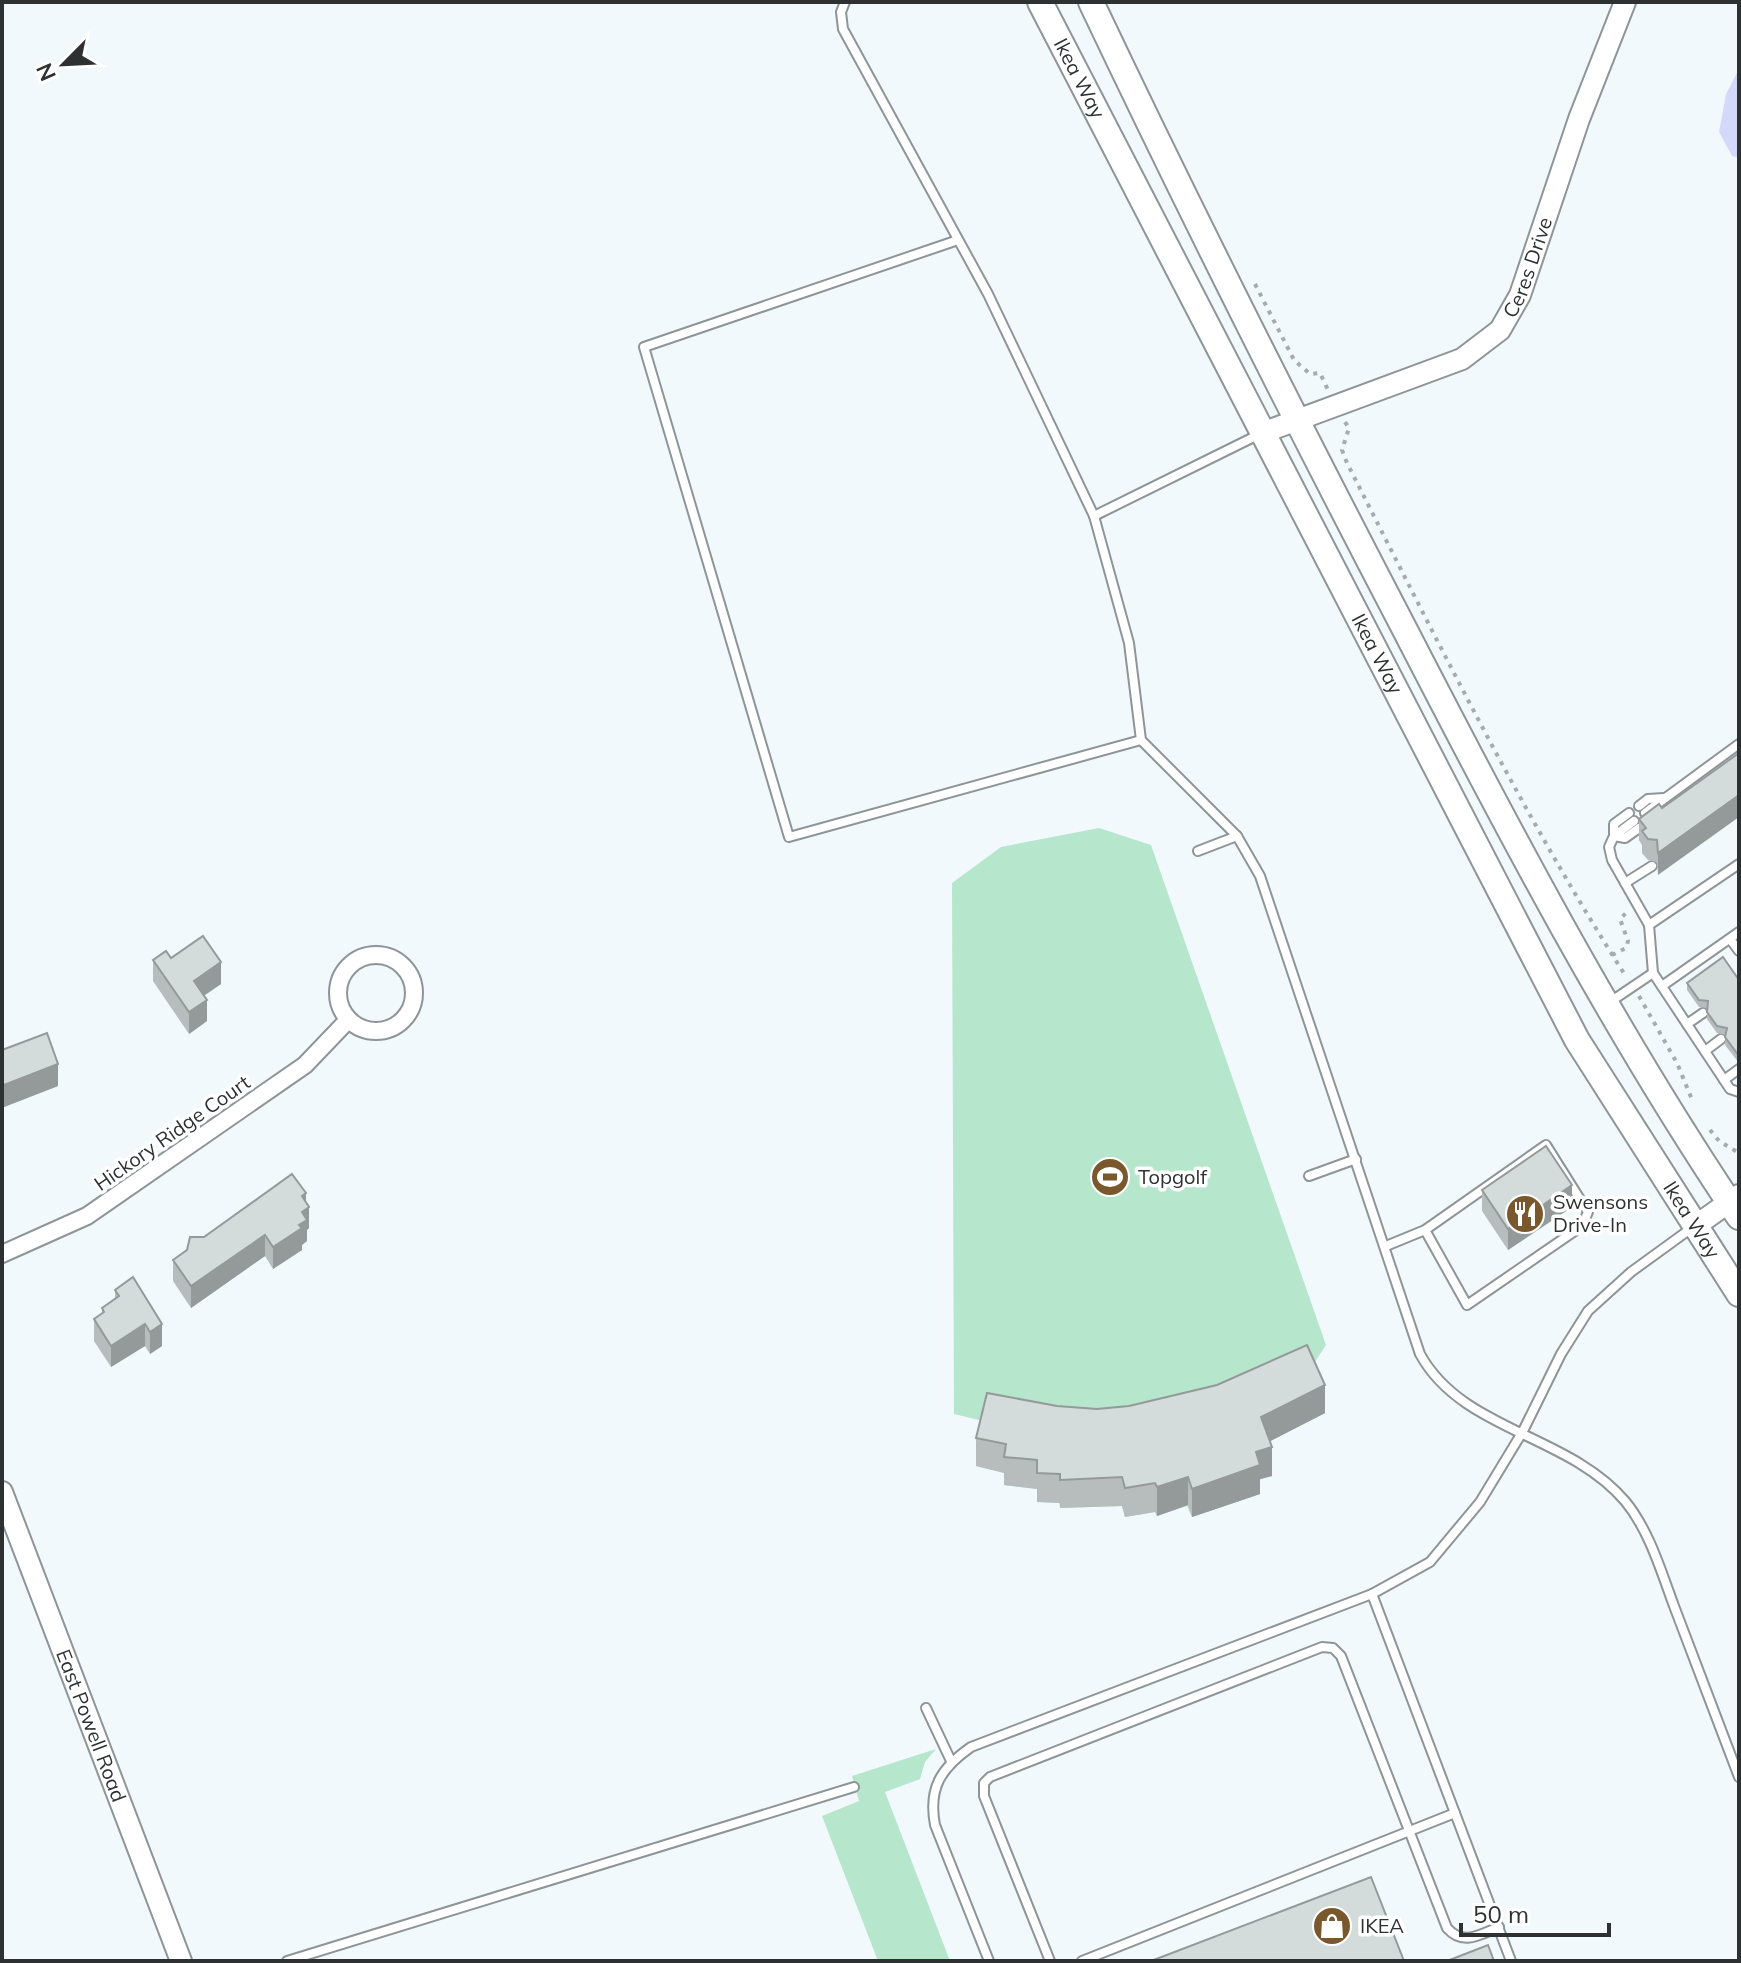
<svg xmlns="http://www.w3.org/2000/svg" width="1741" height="1963" font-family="Mulish,sans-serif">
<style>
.green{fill:#b6e6cb}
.water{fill:#d4d9fc}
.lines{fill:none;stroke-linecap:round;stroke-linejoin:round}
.service-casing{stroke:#8e9598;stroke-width:12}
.minor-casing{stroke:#8e9598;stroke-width:20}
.tertiary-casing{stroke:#8e9598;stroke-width:24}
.secondary-casing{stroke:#8e9598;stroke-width:28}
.path{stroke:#a6acae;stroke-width:4;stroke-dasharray:4 6;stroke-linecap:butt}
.service{stroke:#fff;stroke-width:8}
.minor{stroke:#fff;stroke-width:16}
.tertiary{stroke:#fff;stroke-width:20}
.secondary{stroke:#fff;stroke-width:24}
.wall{fill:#b6bdbc}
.shaded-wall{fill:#949a99}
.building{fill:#d4dcdb;stroke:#949a99;stroke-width:2}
.labels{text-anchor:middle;stroke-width:7;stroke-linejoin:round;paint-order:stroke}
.street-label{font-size:20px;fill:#2e3132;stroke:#fff}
.poi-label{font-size:20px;fill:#2e3132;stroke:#fff;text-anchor:start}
</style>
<rect width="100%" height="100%" fill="#f1f9fc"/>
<!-- green -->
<g class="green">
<polygon points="1099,828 1151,845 1326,1345 1307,1374 1325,1413 1261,1446 1272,1476 1256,1481 1260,1494 1192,1517 1187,1506 1157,1516 1155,1512 1125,1517 1122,1506 1060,1508 1059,1503 1037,1502 1037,1489 1004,1485 1005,1473 976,1466 987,1422 954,1414 952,883 1001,847"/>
<polygon points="936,1749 925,1762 920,1779 885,1792 950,1961 878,1961 822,1816 859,1801 852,1776"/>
</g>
<!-- water -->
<polygon class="water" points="1738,71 1739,72 1739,158 1732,156 1719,132 1726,94"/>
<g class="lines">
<defs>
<g id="service">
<polyline points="845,2 841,12 843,29 988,294 1094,516 1129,643 1141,740 1237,836"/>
<polyline points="958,240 644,347 789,837 1141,740"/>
<polyline points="1094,516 1262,433"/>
<polyline points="1639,806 1648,799 1664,798"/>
<polyline points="1629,813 1614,824 1614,836 1625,838 1639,828"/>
<polyline points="1645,813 1739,744"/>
<polyline points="1634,821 1614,836 1609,847 1612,860 1649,925"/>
<path d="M1198,851L1237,836L1260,876L1420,1354C1462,1431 1568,1434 1625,1501C1649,1530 1661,1571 1674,1606C1696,1663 1717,1720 1739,1777"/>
<polyline points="1625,883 1652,866"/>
<polyline points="1730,939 1739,951"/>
<polyline points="1653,973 1649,925 1739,864"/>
<polyline points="1662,986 1739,932"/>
<polyline points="1610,1002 1653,973 1730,1089 1739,1092"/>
<polyline points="1687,1024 1703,1013"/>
<polyline points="1705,1051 1721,1039"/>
<polyline points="1724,1080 1739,1069"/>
<polyline points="1309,1176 1356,1159"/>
<polyline points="1386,1246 1425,1230 1467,1305 1582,1226 1588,1212 1546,1145 1425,1230"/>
<polyline points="926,1708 951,1761"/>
<polyline points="287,1961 854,1787"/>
<path d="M989,1961L935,1825C928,1788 941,1768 971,1747L1372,1594"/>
<path d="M1050,1961L984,1796V1783L990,1777L1322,1647L1333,1648L1341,1656L1447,1928C1463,1946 1479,1935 1499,1927"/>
<polyline points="1082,1961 1455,1813"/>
<polyline points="1511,1961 1372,1594 1430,1562 1480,1502 1523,1431 1561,1354 1588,1311 1631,1272 1693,1227"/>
</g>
<g id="minor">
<circle cx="376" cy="993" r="38"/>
<polyline points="2,1254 87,1216 305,1065 348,1020"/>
</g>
<g id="tertiary">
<path id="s1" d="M1262,433L1462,359L1500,330L1520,295L1579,119L1625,2"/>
<polyline points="1694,1227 1739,1195"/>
<path id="s2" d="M2,1492L181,1961"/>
</g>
<g id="secondary">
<path id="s3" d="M1040,2L1577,1040L1739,1294"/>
<path d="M1091,2C1191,213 1296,421 1404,628C1507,828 1613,1030 1739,1217"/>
</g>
</defs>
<!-- service casing -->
<use href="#service" class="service-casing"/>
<!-- minor casing -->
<use href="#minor" class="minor-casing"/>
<!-- tertiary casing -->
<use href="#tertiary" class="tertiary-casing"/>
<!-- secondary casing -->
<use href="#secondary" class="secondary-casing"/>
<!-- path -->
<g class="path">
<polyline points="1255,284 1294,360 1310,374 1320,373 1328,390"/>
<path d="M1345,422L1349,428L1342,450L1347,463C1435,636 1521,812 1625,975"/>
<polyline points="1612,955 1626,948 1628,941 1620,919 1628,911"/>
<polyline points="1639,996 1677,1063 1693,1102"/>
<polyline points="1710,1130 1719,1141 1739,1153"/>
</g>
<!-- service -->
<use href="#service" class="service"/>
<!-- minor -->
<use href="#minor" class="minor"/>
<!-- tertiary -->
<use href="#tertiary" class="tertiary"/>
<!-- secondary -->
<use href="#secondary" class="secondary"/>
</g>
<!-- wall -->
<g class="wall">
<polygon points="1659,804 1658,875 1657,862 1648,860 1642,853 1642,845 1639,840 1639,819"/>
<polygon points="171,958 221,984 204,996 207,1021 189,1034 153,981 153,960"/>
<polygon points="1739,980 1739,1063 1725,1045 1726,1035 1717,1033 1707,1019 1707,1008 1699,1007 1687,990 1687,983"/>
<polygon points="2,1050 58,1086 4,1107 2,1102"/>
<polygon points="1482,1190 1572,1207 1508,1250 1482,1211"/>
<polygon points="306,1202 309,1228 307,1230 307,1241 302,1245 302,1250 273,1269 265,1256 191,1308 173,1281 173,1260"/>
<polygon points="115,1290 162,1346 150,1354 145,1346 111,1367 94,1341 94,1319 102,1314 102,1308 115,1298"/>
<polygon points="1057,1406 1097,1409 1325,1413 1270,1441 1272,1476 1260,1479 1260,1494 1192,1517 1188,1505 1157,1516 1155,1512 1125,1517 1122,1506 1060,1508 1060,1503 1037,1502 1037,1489 1004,1485 1004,1473 976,1466 976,1438"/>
</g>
<!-- shaded-wall -->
<g class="shaded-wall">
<polygon points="1739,795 1739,817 1658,875 1658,853"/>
<polygon points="221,962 221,984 194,1002 194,981"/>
<polygon points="207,1000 207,1021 189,1034 189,1012"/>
<polygon points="58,1064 58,1086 4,1107 4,1085"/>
<polygon points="1572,1185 1572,1207 1508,1250 1508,1229"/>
<polygon points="306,1193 306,1209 309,1207 309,1228 307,1230 307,1241 302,1245 302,1250 273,1269 273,1247 302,1196"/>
<polygon points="265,1235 265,1256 191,1308 191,1286"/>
<polygon points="145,1324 145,1346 111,1367 111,1346"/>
<polygon points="162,1324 162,1346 150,1354 150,1332"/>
<polygon points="1325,1385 1325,1413 1261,1446 1261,1417"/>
<polygon points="1272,1447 1272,1476 1260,1479 1260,1494 1192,1517 1192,1489 1256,1452"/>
<polygon points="1188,1477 1188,1505 1157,1516 1157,1487"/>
</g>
<!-- building -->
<g class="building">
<polygon points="1739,753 1739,795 1658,853 1657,840 1648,839 1642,831 1646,828 1639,819 1659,804 1662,808"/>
<polygon points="203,936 221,962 194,981 207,1000 189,1012 153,960 166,951 171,958"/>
<polygon points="1723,957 1739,980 1739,1056 1725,1037 1727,1028 1717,1026 1707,1012 1708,1001 1699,1000 1687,983"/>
<polygon points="47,1033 58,1064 4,1085 2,1081 2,1050"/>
<polygon points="1546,1146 1572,1185 1508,1229 1482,1190"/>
<polygon points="292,1174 306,1193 302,1196 309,1207 302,1212 307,1220 299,1225 302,1228 273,1247 265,1235 191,1286 173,1260 187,1250 190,1237 204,1237"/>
<polygon points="133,1277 162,1324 150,1332 145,1324 111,1346 94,1319 104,1312 102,1308 119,1296 115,1290"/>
<polygon points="1307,1345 1325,1385 1261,1417 1272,1447 1256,1452 1260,1465 1192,1489 1188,1477 1157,1487 1155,1483 1125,1488 1122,1477 1060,1480 1060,1474 1037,1473 1037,1460 1004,1457 1006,1444 976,1438 987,1393 1057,1406 1097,1409 1129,1406 1217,1385"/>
<polygon points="1371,1877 1404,1961 1151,1961"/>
<polygon points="1488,1945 1494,1961 1447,1961"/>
</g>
<!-- icons -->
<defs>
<symbol id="stadium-disc" viewBox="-11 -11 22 22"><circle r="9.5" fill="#79582e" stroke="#fff"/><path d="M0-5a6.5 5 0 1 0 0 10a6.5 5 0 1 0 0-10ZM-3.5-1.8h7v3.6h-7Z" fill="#fff"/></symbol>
<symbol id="restaurant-disc" viewBox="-11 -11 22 22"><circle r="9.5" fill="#79582e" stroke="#fff"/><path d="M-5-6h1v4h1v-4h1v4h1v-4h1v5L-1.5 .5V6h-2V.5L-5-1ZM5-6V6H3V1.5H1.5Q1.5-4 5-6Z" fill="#fff"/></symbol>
<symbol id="shop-disc" viewBox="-11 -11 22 22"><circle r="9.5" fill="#79582e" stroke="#fff"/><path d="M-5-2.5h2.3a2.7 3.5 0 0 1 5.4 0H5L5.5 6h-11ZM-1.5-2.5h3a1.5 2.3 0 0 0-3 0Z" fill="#fff"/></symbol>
</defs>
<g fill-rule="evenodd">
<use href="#stadium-disc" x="1088" y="1155" width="44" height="44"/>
<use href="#restaurant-disc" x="1503" y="1192" width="44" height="44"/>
<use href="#shop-disc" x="1310" y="1904" width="44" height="44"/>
</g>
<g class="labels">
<!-- street labels -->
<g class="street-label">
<text dy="7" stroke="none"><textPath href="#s3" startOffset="86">Ikea Way</textPath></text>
<text dy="7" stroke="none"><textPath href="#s1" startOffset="330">Ceres Drive</textPath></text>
<text dy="7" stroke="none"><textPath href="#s3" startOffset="734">Ikea Way</textPath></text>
<text transform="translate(172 1133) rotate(-35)" y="7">Hickory Ridge Court</text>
<text dy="7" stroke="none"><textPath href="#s3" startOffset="1382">Ikea Way</textPath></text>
<text dy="7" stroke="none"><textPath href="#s2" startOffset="250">East Powell Road</textPath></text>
</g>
<!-- poi labels -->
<g class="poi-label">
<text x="1138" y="1184">Topgolf</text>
<text x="1553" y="1209">Swensons<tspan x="1553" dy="23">Drive-In</tspan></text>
<text x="1360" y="1933">IKEA</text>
</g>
</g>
<!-- border -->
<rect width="1741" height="1963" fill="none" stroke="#2e3132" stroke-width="8"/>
<!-- north arrow -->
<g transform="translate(64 64) rotate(246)" stroke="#ffffff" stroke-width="6" paint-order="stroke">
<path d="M0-6L14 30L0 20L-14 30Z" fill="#2e3132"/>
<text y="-12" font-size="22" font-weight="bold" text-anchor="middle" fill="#2e3132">N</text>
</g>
<!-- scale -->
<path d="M1461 1923v12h148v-12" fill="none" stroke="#2e3132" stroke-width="4"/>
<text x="1473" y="1923" font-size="24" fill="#2e3132" stroke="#ffffff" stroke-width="6" paint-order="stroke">50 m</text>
</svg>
